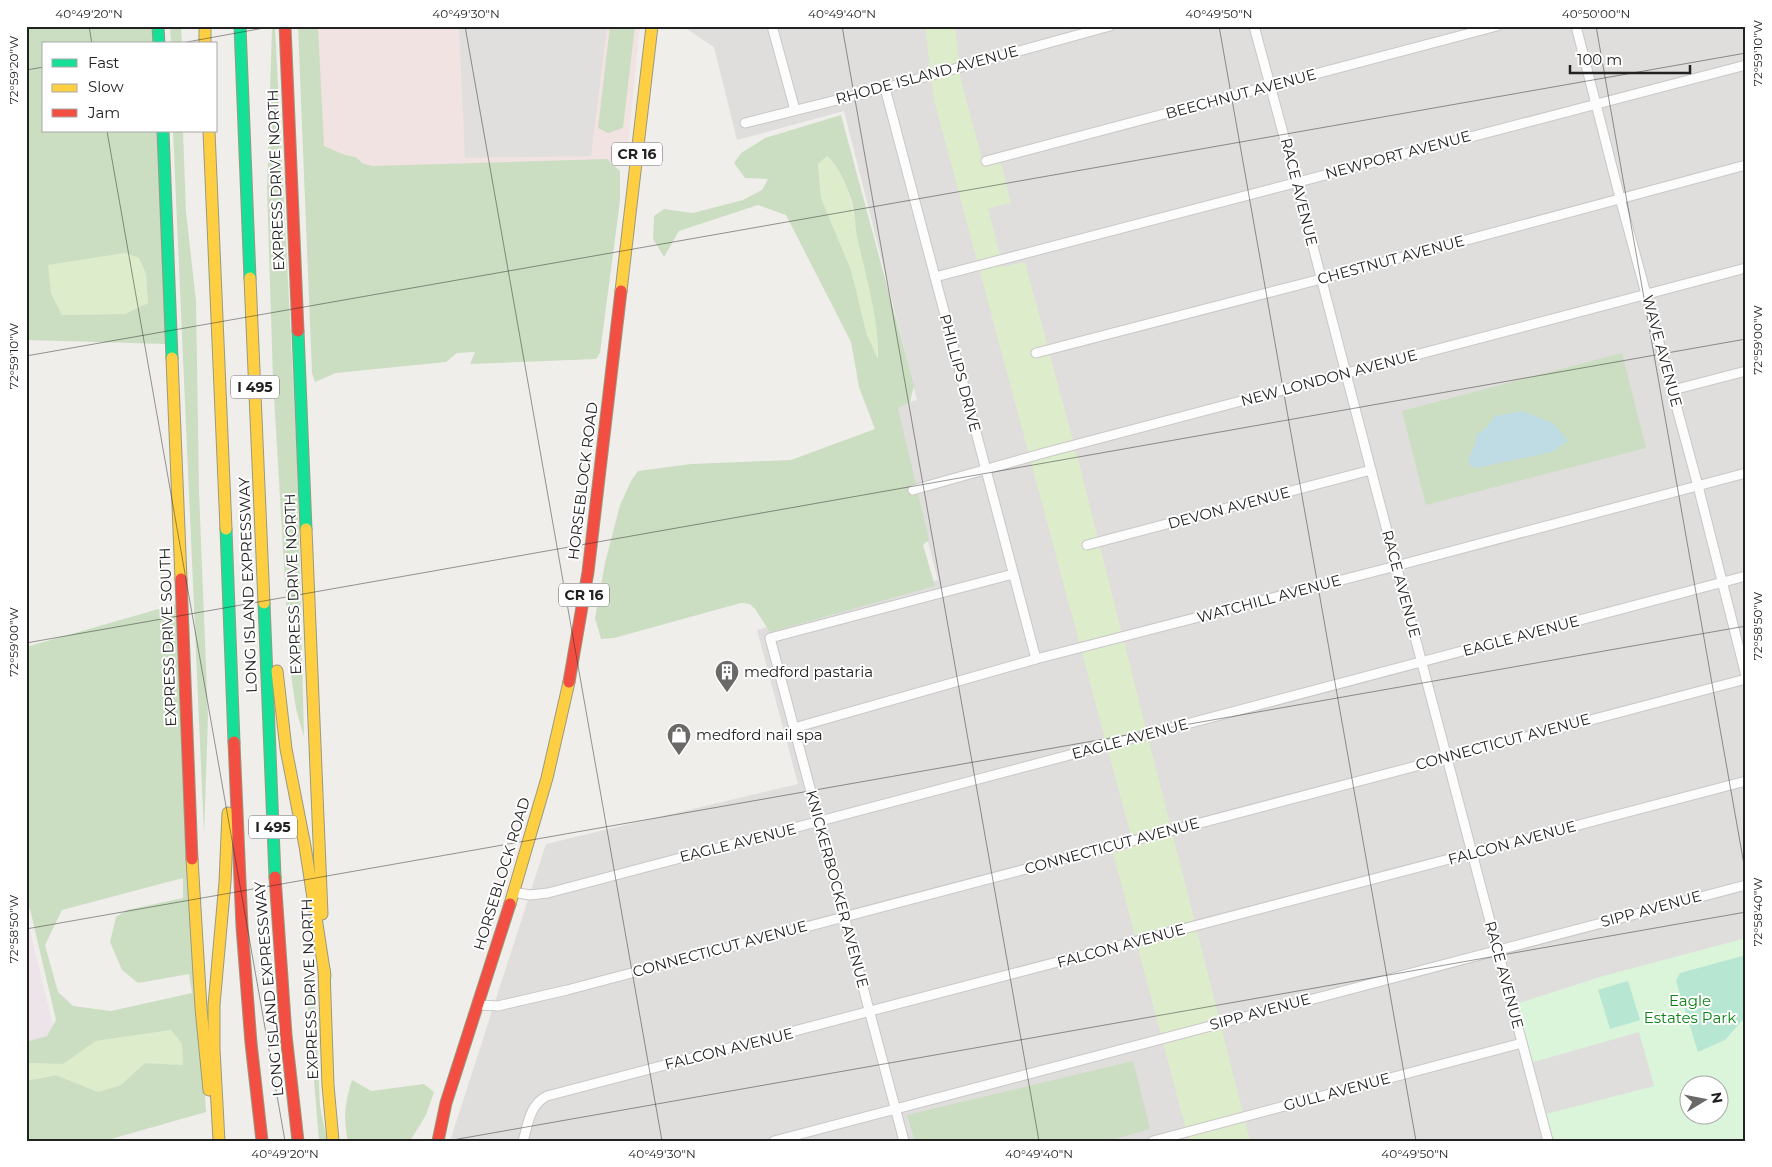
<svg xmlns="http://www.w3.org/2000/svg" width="1772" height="1167" font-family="Montserrat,sans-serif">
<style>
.residential{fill:#dfdedc;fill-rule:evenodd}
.commercial{fill:#f1e3e1}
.industrial{fill:#ede4e9}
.grass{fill:#ddeccb}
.forest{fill:#cbdec1;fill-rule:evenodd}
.park{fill:#daf5da;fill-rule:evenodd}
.pitch{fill:#b7e6d2}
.parking{fill:#e0dfde}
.water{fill:#bfdbe3}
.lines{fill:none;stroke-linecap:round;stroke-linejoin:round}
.street-casing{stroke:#c9c8c7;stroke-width:11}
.fast-casing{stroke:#999a82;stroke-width:13}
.slow-casing{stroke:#999a82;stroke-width:13}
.jam-casing{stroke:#999a82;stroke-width:13}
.street{stroke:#fdfcfc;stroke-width:9}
.fast{stroke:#16e098;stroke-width:11}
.slow{stroke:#ffcf43;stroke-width:11}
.jam{stroke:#f24e42;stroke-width:11}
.ticks{fill:none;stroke:#222;stroke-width:1;stroke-opacity:0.45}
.labels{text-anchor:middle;stroke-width:4;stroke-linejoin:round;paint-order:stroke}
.shield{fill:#fff;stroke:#646464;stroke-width:1}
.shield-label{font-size:14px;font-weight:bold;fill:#222}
.street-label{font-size:15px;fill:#222;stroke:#fff}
.poi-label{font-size:15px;fill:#222;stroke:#fff;text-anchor:start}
.park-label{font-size:15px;fill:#0c8416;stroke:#fff}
.neatline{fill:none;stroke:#222;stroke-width:2}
.ticks-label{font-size:12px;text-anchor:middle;fill:#222}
</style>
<rect width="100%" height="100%" fill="#f0eeeb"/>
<!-- residential -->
<path class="residential" d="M682,26H1746V1141H450L546,844L798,784L757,630L938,580L892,407L917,400L844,111L737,140L714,47ZM1690,1084H1720V1114H1690Z"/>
<!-- commercial -->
<polygon class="commercial" points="306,26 640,26 626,165 311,172"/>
<!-- industrial -->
<polygon class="industrial" points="26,914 56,1038 26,1048"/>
<!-- grass -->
<g class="grass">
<polygon points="925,26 955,26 961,81 982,158 999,154 1011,203 988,208 1003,267 1025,262 1079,463 1250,1141 1189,1141 1113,853 1134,847 934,100"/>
<path d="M826,156C852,179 853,216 860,248C864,270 872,292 875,315C878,329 877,345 878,360L867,335L851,270L821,198L818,164Z"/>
<polygon points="125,253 139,258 146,274 148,303 125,314 62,315 51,293 47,265"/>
<polygon points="171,1030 182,1044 183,1065 145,1063 121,1085 98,1092 56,1075 26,1081 26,1063 63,1064 96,1041"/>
</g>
<!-- forest -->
<g class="forest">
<path d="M26,26H157L158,44H44V131H160L166,344L26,340ZM125,253L139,258L146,274L148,303L125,314L62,315L51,293L48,265Z"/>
<polygon points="170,26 181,26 182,44 171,44"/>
<polygon points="272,26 275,26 297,457 304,737 296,709 290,668 273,379 267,190"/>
<polygon points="298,26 318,26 324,146 345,155 356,157 362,163 372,166 607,159 620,171 620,201 600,353 596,359 470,364 475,352 457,353 446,362 336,373 315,382 312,373"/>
<polygon points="610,26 635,26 623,128 608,133 598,128"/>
<path d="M841,115L914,386L910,402L898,408L929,540L923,545L935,586L770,632L755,609L750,604L741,603L614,638L601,639L595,618L605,563L620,505L631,481L638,471L691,464L791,460L875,429L859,387L851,342L786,215L758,205L679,231L664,257L653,239L654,216L664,209L693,213L743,200L762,190L768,179L745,178L734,163L741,153L765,138ZM827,156C839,167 846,184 851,199C855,211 855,225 857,237C866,278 879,317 878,359L867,335L851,270L821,198L818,164Z"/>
<polygon points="173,131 183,131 186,212 196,301 199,491 208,717 204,834"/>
<polygon points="1622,353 1646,448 1426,505 1402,411"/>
<path d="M176,604L206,1112L104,1141H26V1081L56,1075L98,1092L121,1085L145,1063L183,1065L182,1044L171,1030L96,1041L63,1064L26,1063V1042L47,1036L56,1020L30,909L26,907V647ZM183,878V898L127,910L116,917L110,942L122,970L138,983L189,974L192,993L111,1011L73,1006L58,992L45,945L62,910Z"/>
<polygon points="314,970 320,1106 327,1141 319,1141 306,984"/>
<polygon points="1133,1061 1150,1129 1108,1141 915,1141 907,1115"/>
<path d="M352,1080L371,1091L424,1084L434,1092L426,1115L410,1141H348C343,1119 345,1102 352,1080Z"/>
</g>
<!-- park -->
<path class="park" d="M1746,938V1141H1554L1546,1114L1654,1086L1639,1032L1530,1063L1516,1004L1603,976ZM1690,1084H1720V1114H1690Z"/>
<!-- pitch -->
<g class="pitch">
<polygon points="1746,955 1746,1016 1725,1040 1698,1052 1676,981 1680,973"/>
<polygon points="1628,981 1640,1020 1610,1029 1598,990"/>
</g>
<!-- parking -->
<polygon class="parking" points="459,26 607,26 591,156 465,158"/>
<!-- water -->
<polygon class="water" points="1523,411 1553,423 1568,441 1552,452 1476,468 1470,466 1468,460 1475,444 1477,434 1486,428 1495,416"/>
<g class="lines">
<defs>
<g id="street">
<polyline points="772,26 795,110"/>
<polyline points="1254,26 1296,181 1371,470 1548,1141"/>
<polyline points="1576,26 1620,198 1698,486 1746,676"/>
<polyline points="885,88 1036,659"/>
<polyline points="745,123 885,88 1110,26"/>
<polyline points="986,161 1497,26"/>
<polyline points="935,277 1746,65"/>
<polyline points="1036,353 1321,279 1746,165"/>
<polyline points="1673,390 1746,371"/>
<polyline points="913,490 1044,453 1746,268"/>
<polyline points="1087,545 1371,470"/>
<polyline points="794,728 1036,659 1396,566 1746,473"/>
<polyline points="513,892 530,895 548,893 1746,576"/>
<polyline points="478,1005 498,1006 567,990 1746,679"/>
<path d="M523,1141C528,1124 530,1104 547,1096L1746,781"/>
<polyline points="774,1141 1746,885"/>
<polyline points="904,1141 770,638 1013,574"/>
<polyline points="1153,1141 1522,1043"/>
</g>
<g id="fast">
<polyline points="158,26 159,44"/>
<polyline points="240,26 250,278"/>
<polyline points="163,131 172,358"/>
<polyline points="298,331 306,529"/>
<polyline points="226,529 234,742"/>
<polyline points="264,603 275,877"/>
</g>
<g id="slow">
<polyline points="205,26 205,44"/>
<polyline points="209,131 226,529"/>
<polyline points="250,278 264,603"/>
<polyline points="621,291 652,26"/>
<polyline points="172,358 181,579"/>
<polyline points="306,529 322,914"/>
<polyline points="277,671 286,749 305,846 325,976"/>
<polyline points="192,859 201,1008 209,1090"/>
<polyline points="510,904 547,778 569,682"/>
<polyline points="324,969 328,1085 333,1141"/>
<polyline points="219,1141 214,1049 214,1005 225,882 228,813"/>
</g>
<g id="jam">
<polyline points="285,26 298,331"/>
<polyline points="181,579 192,859"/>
<polyline points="569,682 588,572 621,291"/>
<polyline points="234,742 242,927 251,1043 262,1141"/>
<polyline points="275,877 286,1035 298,1141"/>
<polyline points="438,1141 446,1103 510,904"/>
</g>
</defs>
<!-- street casing -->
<use href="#street" class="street-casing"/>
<!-- fast casing -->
<use href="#fast" class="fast-casing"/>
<!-- slow casing -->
<use href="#slow" class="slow-casing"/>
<!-- jam casing -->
<use href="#jam" class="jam-casing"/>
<!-- street -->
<use href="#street" class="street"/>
<!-- fast -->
<use href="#fast" class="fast"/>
<!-- slow -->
<use href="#slow" class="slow"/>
<!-- jam -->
<use href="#jam" class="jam"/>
</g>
<!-- ticks -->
<path class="ticks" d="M89,26L92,44M465,26L662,1141M842,26L1039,1141M1219,26L1416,1141M1596,26L1746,876M176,44L275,26M26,70L44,67M107,131L285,1141M26,356L1746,53M26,643L1746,339M26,929L1746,626M447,1141L1746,912"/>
<!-- icons -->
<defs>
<symbol id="building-pin" viewBox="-11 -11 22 30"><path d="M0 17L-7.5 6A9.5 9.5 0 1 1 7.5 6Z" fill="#6a6968" stroke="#fff"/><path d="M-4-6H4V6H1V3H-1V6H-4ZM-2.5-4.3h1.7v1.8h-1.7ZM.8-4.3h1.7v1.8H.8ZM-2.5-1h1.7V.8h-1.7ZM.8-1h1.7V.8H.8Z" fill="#fff"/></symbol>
<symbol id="shop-pin" viewBox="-11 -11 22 30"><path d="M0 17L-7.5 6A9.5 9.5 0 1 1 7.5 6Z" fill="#6a6968" stroke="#fff"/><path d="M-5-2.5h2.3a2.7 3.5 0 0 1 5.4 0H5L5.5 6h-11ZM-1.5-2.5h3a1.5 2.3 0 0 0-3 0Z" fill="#fff"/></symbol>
</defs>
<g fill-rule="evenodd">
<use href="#building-pin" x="713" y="658" width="28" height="38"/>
<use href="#shop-pin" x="665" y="721" width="28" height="38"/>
</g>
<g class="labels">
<!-- shield labels -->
<g class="shield">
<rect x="612" y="142.5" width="50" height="23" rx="4"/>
<rect x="231" y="375.5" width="48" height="23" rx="4"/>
<rect x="559" y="583.5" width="50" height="23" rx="4"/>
<rect x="249" y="815.5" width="48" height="23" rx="4"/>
</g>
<g class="shield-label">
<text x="637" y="159">CR 16</text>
<text x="255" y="392">I 495</text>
<text x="584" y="600">CR 16</text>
<text x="273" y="832">I 495</text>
</g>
<!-- street labels -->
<g class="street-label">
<text transform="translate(927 75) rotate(-15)" y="5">RHODE ISLAND AVENUE</text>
<text transform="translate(1241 94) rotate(-15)" y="5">BEECHNUT AVENUE</text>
<text transform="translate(1398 155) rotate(-15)" y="5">NEWPORT AVENUE</text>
<text transform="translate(276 180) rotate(-92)" y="5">EXPRESS DRIVE NORTH</text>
<text transform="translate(1299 192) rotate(76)" y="5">RACE AVENUE</text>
<text transform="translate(1391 260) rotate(-15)" y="5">CHESTNUT AVENUE</text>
<text transform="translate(1662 351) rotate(75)" y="5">WAVE AVENUE</text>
<text transform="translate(960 373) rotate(75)" y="5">PHILLIPS DRIVE</text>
<text transform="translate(1329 378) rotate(-15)" y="5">NEW LONDON AVENUE</text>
<text transform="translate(583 481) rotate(-83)" y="5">HORSEBLOCK ROAD</text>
<text transform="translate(1229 508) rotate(-15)" y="5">DEVON AVENUE</text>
<text transform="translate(293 584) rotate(-92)" y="5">EXPRESS DRIVE NORTH</text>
<text transform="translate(1401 584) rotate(75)" y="5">RACE AVENUE</text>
<text transform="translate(248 585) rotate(-92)" y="5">LONG ISLAND EXPRESSWAY</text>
<text transform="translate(1269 599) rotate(-15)" y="5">WATCHILL AVENUE</text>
<text transform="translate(1521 636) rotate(-15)" y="5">EAGLE AVENUE</text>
<text transform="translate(168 637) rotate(-92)" y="5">EXPRESS DRIVE SOUTH</text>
<text transform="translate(1130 739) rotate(-15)" y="5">EAGLE AVENUE</text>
<text transform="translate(1503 742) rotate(-15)" y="5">CONNECTICUT AVENUE</text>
<text transform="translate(738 843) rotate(-14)" y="5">EAGLE AVENUE</text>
<text transform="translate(1512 843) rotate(-15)" y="5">FALCON AVENUE</text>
<text transform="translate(1112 846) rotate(-15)" y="5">CONNECTICUT AVENUE</text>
<text transform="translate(502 874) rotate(-73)" y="5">HORSEBLOCK ROAD</text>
<text transform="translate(837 889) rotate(75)" y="5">KNICKERBOCKER AVENUE</text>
<text transform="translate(1651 909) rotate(-15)" y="5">SIPP AVENUE</text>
<text transform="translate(1121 946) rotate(-15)" y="5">FALCON AVENUE</text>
<text transform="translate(720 949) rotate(-15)" y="5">CONNECTICUT AVENUE</text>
<text transform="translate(1504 975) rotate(75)" y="5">RACE AVENUE</text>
<text transform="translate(269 989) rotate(-95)" y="5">LONG ISLAND EXPRESSWAY</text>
<text transform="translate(310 989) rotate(-92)" y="5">EXPRESS DRIVE NORTH</text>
<text transform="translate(1260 1012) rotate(-15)" y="5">SIPP AVENUE</text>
<text transform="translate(729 1049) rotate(-14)" y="5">FALCON AVENUE</text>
<text transform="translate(1337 1092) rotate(-15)" y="5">GULL AVENUE</text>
</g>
<!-- poi labels -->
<g class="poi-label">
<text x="744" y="677">medford pastaria</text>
<text x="696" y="740">medford nail spa</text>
</g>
<!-- park labels -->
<g class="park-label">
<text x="1690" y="1006">Eagle<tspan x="1690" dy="17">Estates Park</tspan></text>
</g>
</g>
<!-- border -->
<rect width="1772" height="1167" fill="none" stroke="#ffffff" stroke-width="55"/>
<!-- legend -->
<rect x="42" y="42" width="175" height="90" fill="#ffffff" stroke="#a7a7a7"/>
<rect x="52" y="59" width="25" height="8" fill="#16e098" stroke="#a7a7a7"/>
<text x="88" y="68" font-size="15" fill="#222222">Fast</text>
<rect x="52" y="84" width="25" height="8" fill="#ffcf43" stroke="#a7a7a7"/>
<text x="88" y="92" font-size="15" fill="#222222">Slow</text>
<rect x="52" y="109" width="25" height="8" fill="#f24e42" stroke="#a7a7a7"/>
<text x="88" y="118" font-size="15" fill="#222222">Jam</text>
<!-- north arrow -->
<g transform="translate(1704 1100) rotate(80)"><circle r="24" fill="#ffffff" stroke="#a7a7a7"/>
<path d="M0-4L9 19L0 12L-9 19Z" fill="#6a6968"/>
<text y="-8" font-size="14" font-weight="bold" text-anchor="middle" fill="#222222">N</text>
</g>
<!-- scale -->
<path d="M1570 65v8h120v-8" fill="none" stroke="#222222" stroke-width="2.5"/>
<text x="1577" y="65" font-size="15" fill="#222222" stroke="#ffffff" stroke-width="4" paint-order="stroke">100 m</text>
<rect x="28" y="28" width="1716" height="1112" class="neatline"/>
<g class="ticks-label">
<text x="89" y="18">40°49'20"N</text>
<text x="466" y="18">40°49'30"N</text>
<text x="842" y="18">40°49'40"N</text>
<text x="1219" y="18">40°49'50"N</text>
<text x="1596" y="18">40°50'00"N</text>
<text transform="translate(1758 53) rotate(-90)" y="4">72°59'10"W</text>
<text transform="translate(14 70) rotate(-90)" y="4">72°59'20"W</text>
<text transform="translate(1758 340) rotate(-90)" y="4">72°59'00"W</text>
<text transform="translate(14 356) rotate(-90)" y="4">72°59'10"W</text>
<text transform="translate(1758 626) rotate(-90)" y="4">72°58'50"W</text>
<text transform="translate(14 642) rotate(-90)" y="4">72°59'00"W</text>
<text transform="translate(1758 912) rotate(-90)" y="4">72°58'40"W</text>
<text transform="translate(14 929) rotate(-90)" y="4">72°58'50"W</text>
<text x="285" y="1158">40°49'20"N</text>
<text x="662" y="1158">40°49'30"N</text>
<text x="1039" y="1158">40°49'40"N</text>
<text x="1415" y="1158">40°49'50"N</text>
</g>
</svg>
